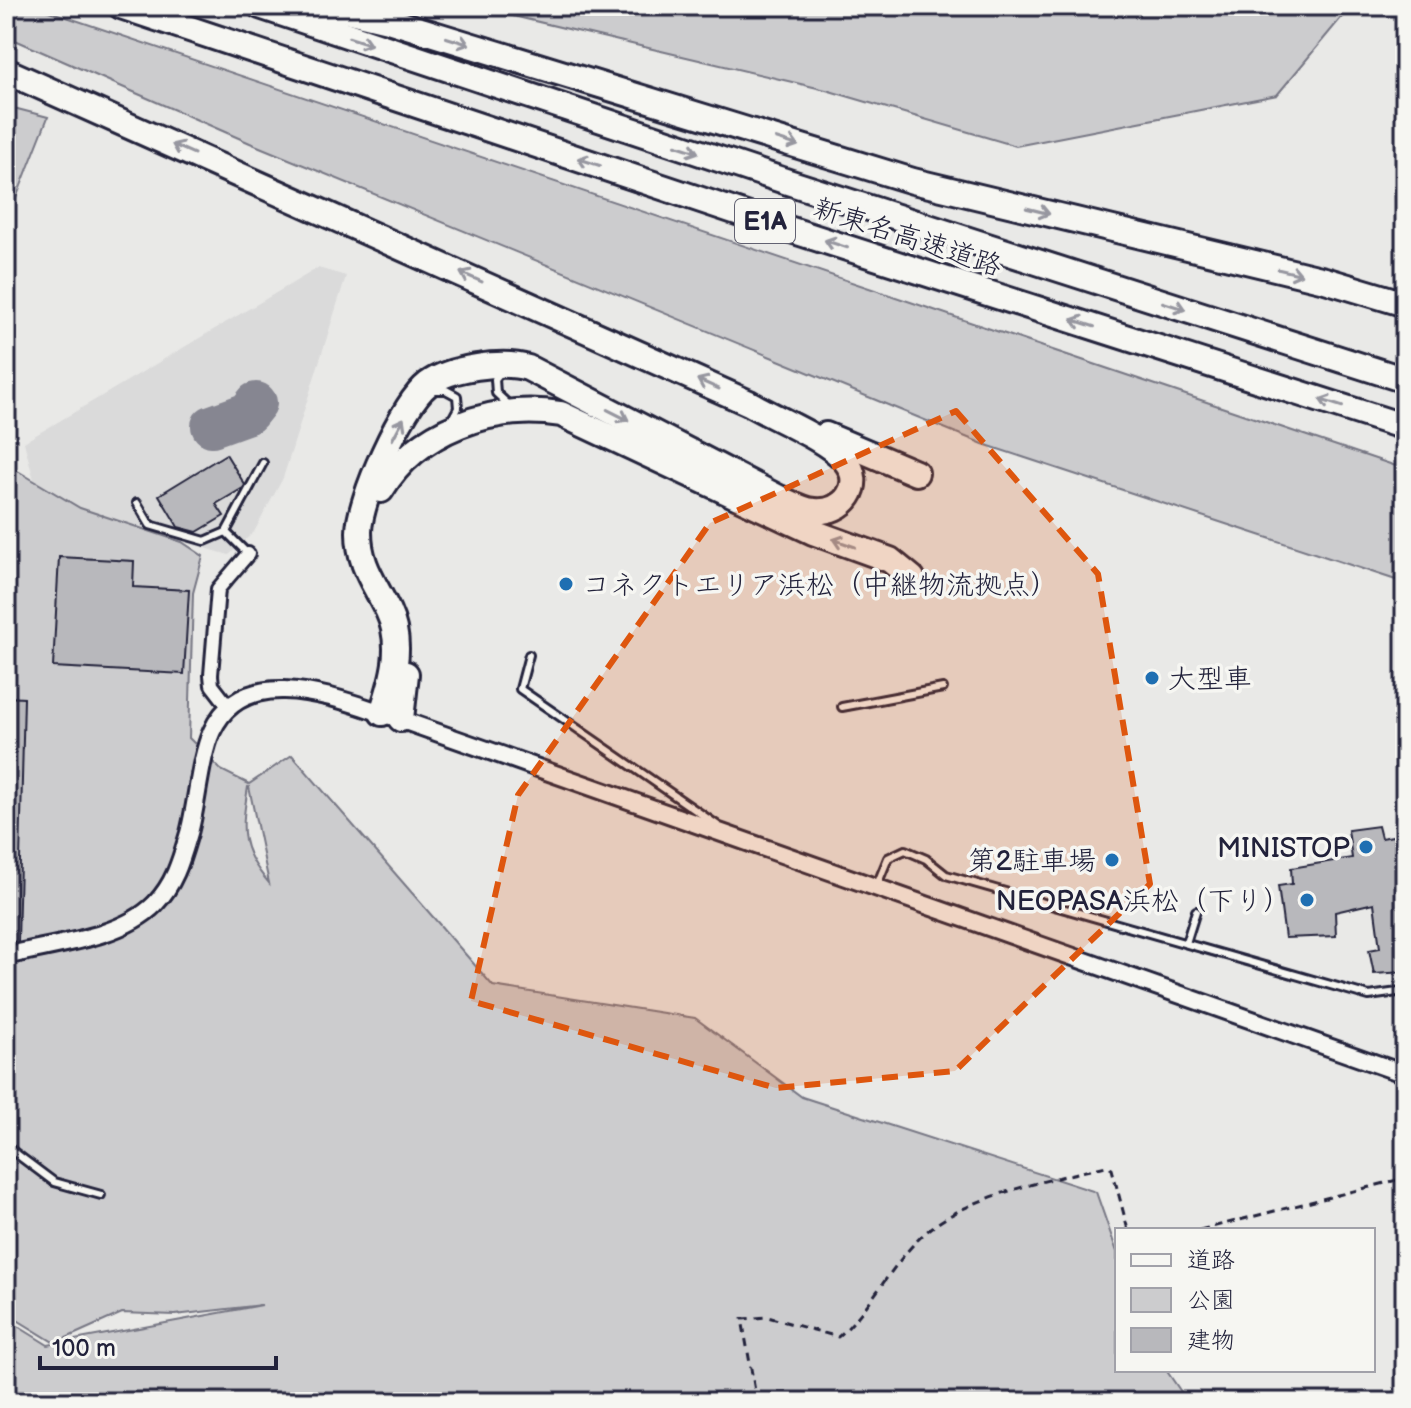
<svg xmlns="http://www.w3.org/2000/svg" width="1411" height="1408" font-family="'Balsamiq Sans','Klee One',sans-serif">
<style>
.built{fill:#dadada}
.green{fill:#ccccce;stroke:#777784;stroke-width:2;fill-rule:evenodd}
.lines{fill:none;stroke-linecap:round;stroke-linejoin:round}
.taxiway{stroke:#868691;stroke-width:42}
.building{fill:#b8b8bc;stroke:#22223b;stroke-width:2}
.service-casing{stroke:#22223b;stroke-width:12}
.minor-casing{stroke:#22223b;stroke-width:18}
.tertiary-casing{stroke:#22223b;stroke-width:22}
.motorway-casing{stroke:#22223b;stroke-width:30}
.path{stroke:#22223b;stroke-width:3;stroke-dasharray:8 6;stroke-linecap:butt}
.service{stroke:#f6f6f2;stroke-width:6}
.minor{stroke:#f6f6f2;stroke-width:12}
.tertiary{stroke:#f6f6f2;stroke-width:16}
.motorway{stroke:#f6f6f2;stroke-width:24}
.oneway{stroke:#9797a0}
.marked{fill:#de560e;fill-opacity:0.2;stroke:#de560e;stroke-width:6;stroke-dasharray:16 10;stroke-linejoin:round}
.poi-dot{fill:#1f6fb2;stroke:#f6f6f2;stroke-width:3}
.labels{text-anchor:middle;stroke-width:7;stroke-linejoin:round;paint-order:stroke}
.shield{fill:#f6f6f2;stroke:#626272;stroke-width:2}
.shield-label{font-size:26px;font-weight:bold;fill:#22223b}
.street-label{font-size:28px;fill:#22223b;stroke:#f6f6f2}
.poi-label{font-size:28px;fill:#22223b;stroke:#f6f6f2;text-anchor:end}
</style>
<rect width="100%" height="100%" fill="#e9e9e7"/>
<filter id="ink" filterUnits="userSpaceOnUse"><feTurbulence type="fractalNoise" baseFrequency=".0125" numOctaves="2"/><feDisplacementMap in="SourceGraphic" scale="16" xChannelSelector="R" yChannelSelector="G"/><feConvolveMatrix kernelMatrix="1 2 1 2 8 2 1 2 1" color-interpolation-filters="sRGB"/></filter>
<g filter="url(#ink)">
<!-- built -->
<polygon class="built" points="318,268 346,276 283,478 254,532 229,555 129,526 80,508 34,480 24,442"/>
<!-- green -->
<g class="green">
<polygon points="6,6 34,6 1405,469 1405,583 983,444 250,143 6,36"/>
<polygon points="471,6 1351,6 1277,95 1016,146 826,90"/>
<polygon points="6,106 48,117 6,224"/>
<path d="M6,464L80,508L182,542L203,556L193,593L189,738L221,770L249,784L292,755L493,986L695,1018L802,1097L1096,1192L1117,1252V1370H1166L1188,1402H6V1319L48,1345L262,1305L175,1315L122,1313L55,1343L6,1313ZM248,787H249L269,883C239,849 241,830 248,787Z"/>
</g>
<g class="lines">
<!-- taxiway -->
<polyline class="taxiway" points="212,426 248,413 256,403"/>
</g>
<!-- building -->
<g class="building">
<polygon points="226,454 245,485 243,488 216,504 224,516 197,532 178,527 159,495"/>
<polygon points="59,557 134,561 133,587 189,590 184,674 53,667"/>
<polygon points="6,697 24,698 18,942 6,941"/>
<polygon points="1378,826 1381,838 1405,834 1405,972 1374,974 1369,950 1380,948 1374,903 1335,912 1336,936 1285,938 1278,886 1292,884 1291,868 1352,858 1348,830"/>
</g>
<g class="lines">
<defs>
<g id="service">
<polyline points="500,373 495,379 496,393 510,406"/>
<polyline points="434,390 446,390 457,396 458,408 452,419"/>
<polyline points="137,503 150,525 205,541 226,532"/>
<polyline points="248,554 226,532 263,463"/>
<polyline points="529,655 520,689 717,825"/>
<polyline points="842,707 943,688"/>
<polyline points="877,885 888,858 905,850 926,859 946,875 1369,996 1405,991"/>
<polyline points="1186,943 1196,911"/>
<polyline points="6,1146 54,1182 101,1195"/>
</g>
<polyline id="minor" points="229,707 212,685 211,675 218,589 248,554"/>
<path id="tertiary" d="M6,956C52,944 120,939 155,904C175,883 181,860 189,833C197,804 200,757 212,731C243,663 330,696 382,713L1405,1074"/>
<g id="motorway">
<polyline points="121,6 782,227 1405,427"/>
<polyline points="260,6 788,182 1405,380"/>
<polyline points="329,6 388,20 913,181 1325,280 1405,304"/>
<path d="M6,71L749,403C776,419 825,438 845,460C866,485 844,514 814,511C802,510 790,503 779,498L528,368C503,360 449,368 428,384C402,404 359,500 359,532C359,566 375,583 388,611C404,645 393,680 382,713"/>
<polyline points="826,435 916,473"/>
<path d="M381,490C417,430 493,403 561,414L813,532L890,560L912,578"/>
<polyline points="401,719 406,674"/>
</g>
</defs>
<!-- service casing -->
<use href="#service" class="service-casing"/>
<!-- minor casing -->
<use href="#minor" class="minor-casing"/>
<!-- tertiary casing -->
<use href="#tertiary" class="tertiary-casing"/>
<!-- motorway casing -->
<use href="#motorway" class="motorway-casing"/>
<!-- path -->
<g class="path">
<polyline points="1200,1230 1405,1178"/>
<polyline points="559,1402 592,1396 642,1402"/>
<path d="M757,1402L742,1319L768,1317L838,1337C872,1307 891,1264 924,1234C967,1195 1051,1180 1106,1166L1112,1169L1128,1230"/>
</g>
<!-- service -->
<use href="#service" class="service"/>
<!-- minor -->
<use href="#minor" class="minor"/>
<!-- tertiary -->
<use href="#tertiary" class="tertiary"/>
<!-- motorway -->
<use href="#motorway" class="motorway"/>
</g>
<!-- one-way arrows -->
<defs><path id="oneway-shaft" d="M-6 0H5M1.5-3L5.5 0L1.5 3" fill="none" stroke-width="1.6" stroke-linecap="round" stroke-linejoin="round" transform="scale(2)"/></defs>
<g class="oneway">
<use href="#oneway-shaft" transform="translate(360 41) rotate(18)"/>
<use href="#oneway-shaft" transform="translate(458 41) rotate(17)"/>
<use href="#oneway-shaft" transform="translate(787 142) rotate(17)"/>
<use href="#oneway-shaft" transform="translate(183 149) rotate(-156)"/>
<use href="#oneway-shaft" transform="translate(687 149) rotate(18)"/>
<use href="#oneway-shaft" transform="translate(589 162) rotate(-162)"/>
<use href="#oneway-shaft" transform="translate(1038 211) rotate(14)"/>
<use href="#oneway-shaft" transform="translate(836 244) rotate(-162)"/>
<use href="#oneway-shaft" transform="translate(1290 272) rotate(13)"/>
<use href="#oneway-shaft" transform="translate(471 277) rotate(-156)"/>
<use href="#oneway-shaft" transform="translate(1174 306) rotate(18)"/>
<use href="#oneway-shaft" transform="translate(1083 323) rotate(-162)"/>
<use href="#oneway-shaft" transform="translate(708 384) rotate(-156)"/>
<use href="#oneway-shaft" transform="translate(1331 403) rotate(-162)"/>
<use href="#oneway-shaft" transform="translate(618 415) rotate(27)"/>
<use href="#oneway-shaft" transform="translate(398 429) rotate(-62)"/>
<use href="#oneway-shaft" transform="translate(844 543) rotate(-161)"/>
</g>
</g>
<!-- marked area -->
<path class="marked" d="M956,411L1098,574L1150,884L955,1071L776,1088L471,1001L518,795L710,523Z"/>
<!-- markers -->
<g class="poi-dot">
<circle cx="566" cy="584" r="8"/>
<circle cx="1152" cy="678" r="8"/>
<circle cx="1366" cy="847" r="8"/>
<circle cx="1112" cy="860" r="8"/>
<circle cx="1307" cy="900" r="8"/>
</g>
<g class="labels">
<!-- shield labels -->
<rect class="shield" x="735" y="199" width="60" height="44" rx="6"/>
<g class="shield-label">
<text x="765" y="230">E1A</text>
</g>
<!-- street labels -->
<g class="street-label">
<text transform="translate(908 236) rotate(18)" y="10">新東名高速道路</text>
</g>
<!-- poi labels -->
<g class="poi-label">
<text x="582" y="594" text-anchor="start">コネクトエリア浜松（中継物流拠点）</text>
<text x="1168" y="688" text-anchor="start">大型車</text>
<text x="1350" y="857">MINISTOP</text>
<text x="1096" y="870">第2駐車場</text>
<text x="1291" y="910">NEOPASA浜松（下り）</text>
</g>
</g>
<!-- margin -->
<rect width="1411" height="1408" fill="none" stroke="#f6f6f2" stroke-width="32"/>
<rect x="16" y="16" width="1379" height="1376" fill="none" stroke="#22223b" stroke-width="3" filter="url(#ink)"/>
<!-- legend -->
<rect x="1115" y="1228" width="260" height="144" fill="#f6f6f2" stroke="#a1a1a9" stroke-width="2"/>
<rect x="1131" y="1254" width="40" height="12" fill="#f6f6f2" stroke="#a1a1a9" stroke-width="2"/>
<text x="1187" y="1268" font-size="24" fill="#22223b">道路</text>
<rect x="1131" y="1288" width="40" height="24" fill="#ccccce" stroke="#a1a1a9" stroke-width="2"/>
<text x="1187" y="1308" font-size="24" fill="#22223b">公園</text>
<rect x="1131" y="1328" width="40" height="24" fill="#b8b8bc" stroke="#a1a1a9" stroke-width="2"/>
<text x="1187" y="1348" font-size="24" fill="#22223b">建物</text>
<!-- scale -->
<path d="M40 1356v12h236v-12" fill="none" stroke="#22223b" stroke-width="4"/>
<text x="52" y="1356" font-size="24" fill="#22223b" stroke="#f6f6f2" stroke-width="6" paint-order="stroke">100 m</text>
</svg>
